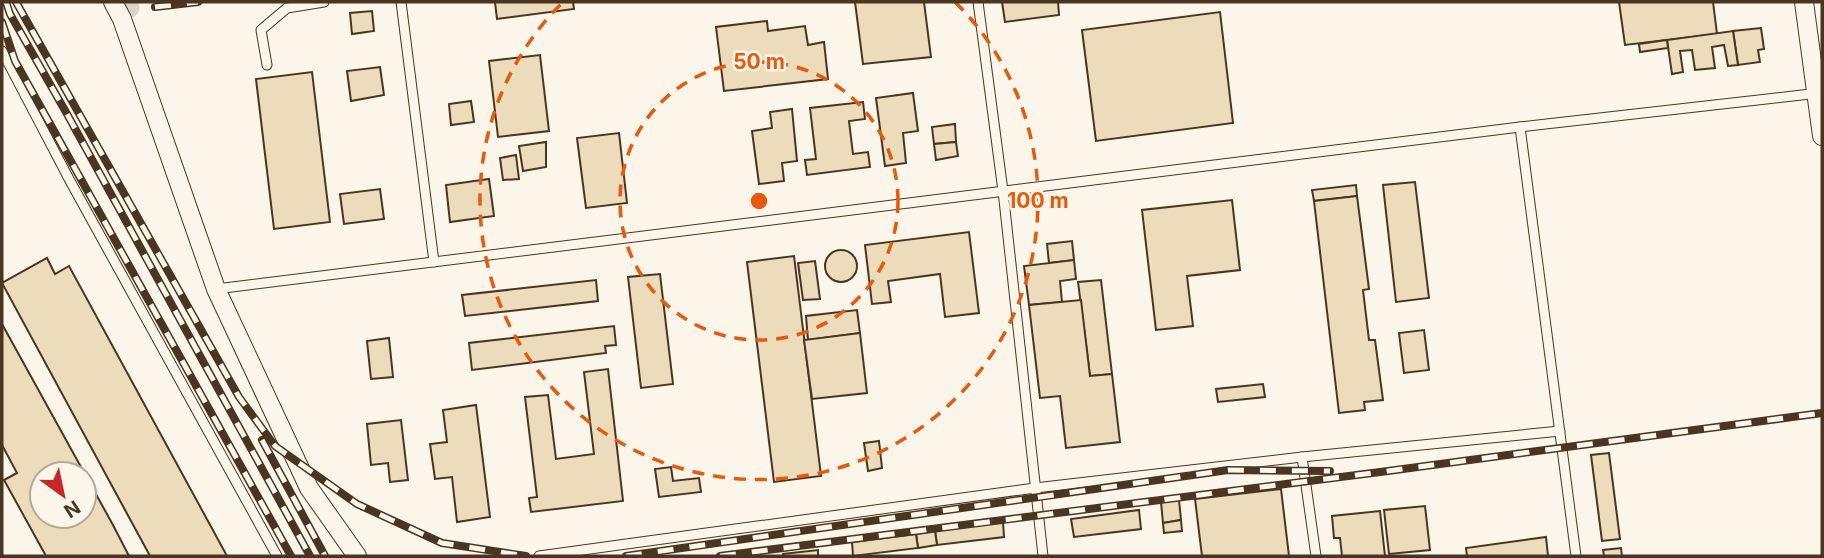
<svg xmlns="http://www.w3.org/2000/svg" width="1824" height="558" font-family="Inter,sans-serif">
<style>
.lines{fill:none;stroke-linecap:round;stroke-linejoin:round}
.canal{stroke:#dcd4c6;stroke-width:19}
.building{fill:#ecdcbc;stroke:#4a3520;stroke-width:2;fill-rule:evenodd}
.service-casing{stroke:#4a3520;stroke-width:11}
.minor-casing{stroke:#4a3520;stroke-width:20}
.service{stroke:#fbf6e9;stroke-width:9}
.minor{stroke:#fbf6e9;stroke-width:18}
.rail-casing{stroke:#4a3520;stroke-width:8}
.rail{stroke:#fbf6e9;stroke-width:5;stroke-dasharray:16;stroke-linecap:butt}
.ring{fill:none;stroke:#e8590c;stroke-width:3.5;stroke-dasharray:12 9}
.centre{fill:#e8590c;stroke:#fbf6e9;stroke-width:3.5}
.ring-label{font-size:21px;text-anchor:middle;font-weight:bold;fill:#e8590c;stroke:#fbf6e9;stroke-width:5;stroke-linejoin:round;paint-order:stroke}
</style>
<rect width="100%" height="100%" fill="#fbf6e9"/>
<g class="lines">
<!-- canal -->
<polyline class="canal" points="127,2 130,8"/>
</g>
<!-- building -->
<g class="building">
<polygon points="495,2 573,2 574,9 497,19"/>
<polygon points="855,2 924,2 931,57 863,64"/>
<polygon points="1002,2 1058,2 1059,15 1005,22"/>
<polygon points="1619,2 1713,2 1717,34 1625,45"/>
<polygon points="372,11 374,31 352,34 350,13"/>
<polygon points="1220,12 1233,123 1096,141 1082,30"/>
<polygon points="767,21 768,31 805,26 808,45 824,42 828,79 724,91 716,27"/>
<polygon points="1761,28 1764,49 1758,50 1760,62 1738,65 1733,31"/>
<polygon points="1733,31 1738,65 1728,66 1724,45 1712,47 1715,68 1695,70 1692,50 1680,51 1683,72 1672,74 1667,40"/>
<polygon points="1667,40 1668,48 1640,52 1639,44"/>
<polygon points="540,55 549,131 498,137 489,61"/>
<polygon points="380,67 384,95 351,101 347,71"/>
<polygon points="312,72 330,222 274,229 256,79"/>
<polygon points="913,93 918,131 903,133 906,163 885,166 876,98"/>
<polygon points="471,101 474,122 451,125 449,104"/>
<polygon points="863,102 865,119 849,121 853,154 868,152 870,167 807,175 805,160 816,159 810,108"/>
<polygon points="792,109 797,161 782,163 784,181 759,184 752,131 772,128 770,112"/>
<polygon points="955,124 956,142 934,144 932,127"/>
<polygon points="619,133 627,203 586,208 577,138"/>
<polygon points="546,142 546,167 523,171 519,146"/>
<polygon points="956,142 958,156 936,160 934,144"/>
<polygon points="516,155 519,179 503,180 500,158"/>
<polygon points="489,179 494,216 450,222 446,185"/>
<polygon points="1415,182 1429,298 1396,302 1383,185"/>
<polygon points="1356,185 1357,196 1314,201 1312,190"/>
<polygon points="380,189 384,219 344,224 340,194"/>
<polygon points="1357,196 1369,289 1363,290 1369,340 1375,340 1383,400 1364,402 1365,410 1339,413 1314,201"/>
<polygon points="1232,200 1240,270 1187,276 1193,326 1156,330 1142,210"/>
<polygon points="969,232 979,313 945,317 940,274 888,281 891,302 872,304 865,245"/>
<polygon points="1072,241 1074,260 1049,263 1047,244"/>
<circle cx="841" cy="266" r="16"/>
<polygon points="794,256 821,476 774,482 747,262"/>
<polygon points="47,258 55,274 69,266 227,556 150,556 2,283"/>
<polygon points="1074,260 1076,279 1060,281 1062,302 1029,305 1024,266"/>
<polygon points="815,261 820,299 803,300 798,263"/>
<polygon points="660,274 673,384 641,388 628,277"/>
<polygon points="596,280 598,301 465,316 462,295"/>
<polygon points="1101,280 1112,374 1090,376 1078,282"/>
<polygon points="1081,300 1090,376 1112,374 1120,442 1066,448 1060,396 1040,398 1029,305"/>
<polygon points="857,310 860,333 808,340 806,316"/>
<path d="M2,324L113,525L129,556H46L4,480L17,473L2,445ZM42,474H84V516H42Z"/>
<polygon points="614,326 616,345 605,346 606,353 472,370 469,343"/>
<polygon points="1424,330 1429,370 1404,373 1399,333"/>
<polygon points="860,333 867,393 812,399 804,340"/>
<polygon points="389,338 393,377 371,379 367,341"/>
<polygon points="608,369 623,501 531,512 529,498 537,497 525,397 548,395 556,459 594,454 584,372"/>
<polygon points="1263,384 1265,397 1218,402 1216,389"/>
<polygon points="476,405 490,517 457,522 452,477 435,479 430,444 447,442 443,410"/>
<polygon points="401,420 408,480 390,482 388,463 371,465 367,424"/>
<polygon points="879,441 882,468 868,471 864,443"/>
<polygon points="1609,453 1620,539 1602,541 1591,455"/>
<polygon points="671,467 673,481 699,478 701,492 659,497 655,469"/>
<polygon points="1281,489 1289,556 1202,556 1195,499"/>
<polygon points="1179,500 1181,520 1163,523 1161,502"/>
<polygon points="1425,506 1430,550 1389,554 1384,510"/>
<polygon points="1139,510 1141,529 1074,537 1071,519"/>
<polygon points="1380,511 1385,556 1342,556 1340,538 1334,538 1332,516"/>
<polygon points="1181,520 1182,531 1164,533 1163,523"/>
<polygon points="1003,522 1004,537 937,545 935,531"/>
<polygon points="935,531 937,545 918,548 916,534"/>
<polygon points="916,534 918,548 853,556 852,542"/>
<polygon points="1546,537 1548,556 1467,556 1466,548"/>
<polygon points="1621,548 1622,556 1604,556 1603,550"/>
<polygon points="818,550 818,556 783,556 783,554"/>
</g>
<g class="lines">
<defs>
<g id="service">
<polyline points="401,2 434,262"/>
<polyline points="978,2 1003,191 1043,556"/>
<polyline points="2,51 69,179 277,556"/>
<polyline points="267,65 261,30 287,8 324,2"/>
<polyline points="1520,127 1576,556"/>
<polyline points="216,289 1520,127 1819,93"/>
<polyline points="1302,457 1316,556"/>
<polyline points="539,556 1035,488 1302,457 1560,431"/>
</g>
<g id="minor">
<polyline points="113,2 122,19 216,289 309,488 357,556"/>
<polyline points="1804,2 1822,136"/>
</g>
</defs>
<!-- service casing -->
<use href="#service" class="service-casing"/>
<!-- minor casing -->
<use href="#minor" class="minor-casing"/>
<!-- service -->
<use href="#service" class="service"/>
<!-- minor -->
<use href="#minor" class="minor"/>
<defs>
<g id="rail">
<polyline points="6,2 10,14 67,114 310,556"/>
<polyline points="16,2 239,397 275,446 357,504 442,543 526,556"/>
<polyline points="155,7 198,2"/>
<polyline points="2,22 15,61 291,556"/>
<polyline points="262,440 325,556"/>
<polyline points="626,556 1228,470 1330,471"/>
<polyline points="720,556 1388,471 1822,413"/>
</g>
</defs>
<!-- rail casing -->
<use href="#rail" class="rail-casing"/>
<!-- rail -->
<use href="#rail" class="rail"/>
</g>
<!-- distance rings -->
<g class="ring">
<circle cx="759" cy="201" r="139"/>
<path d="M955 2A279 279 0 1 1 563 2"/>
</g>
<circle cx="759" cy="201" r="10" class="centre"/>
<g class="ring-label">
<text x="759" y="69">50 m</text>
<text x="1038" y="208">100 m</text>
</g>
<!-- border -->
<rect width="1824" height="558" fill="none" stroke="#4a3520" stroke-width="7"/>
<!-- north arrow -->
<g transform="translate(63 495) rotate(147)"><circle r="33" fill="#fbf6e9" stroke="#b4a999" stroke-width="2"/>
<path d="M0-5L12 26L0 18L-12 26Z" fill="#c62828"/>
<text y="-10" font-size="19" font-weight="bold" text-anchor="middle" fill="#4a3520">N</text>
</g>
</svg>
